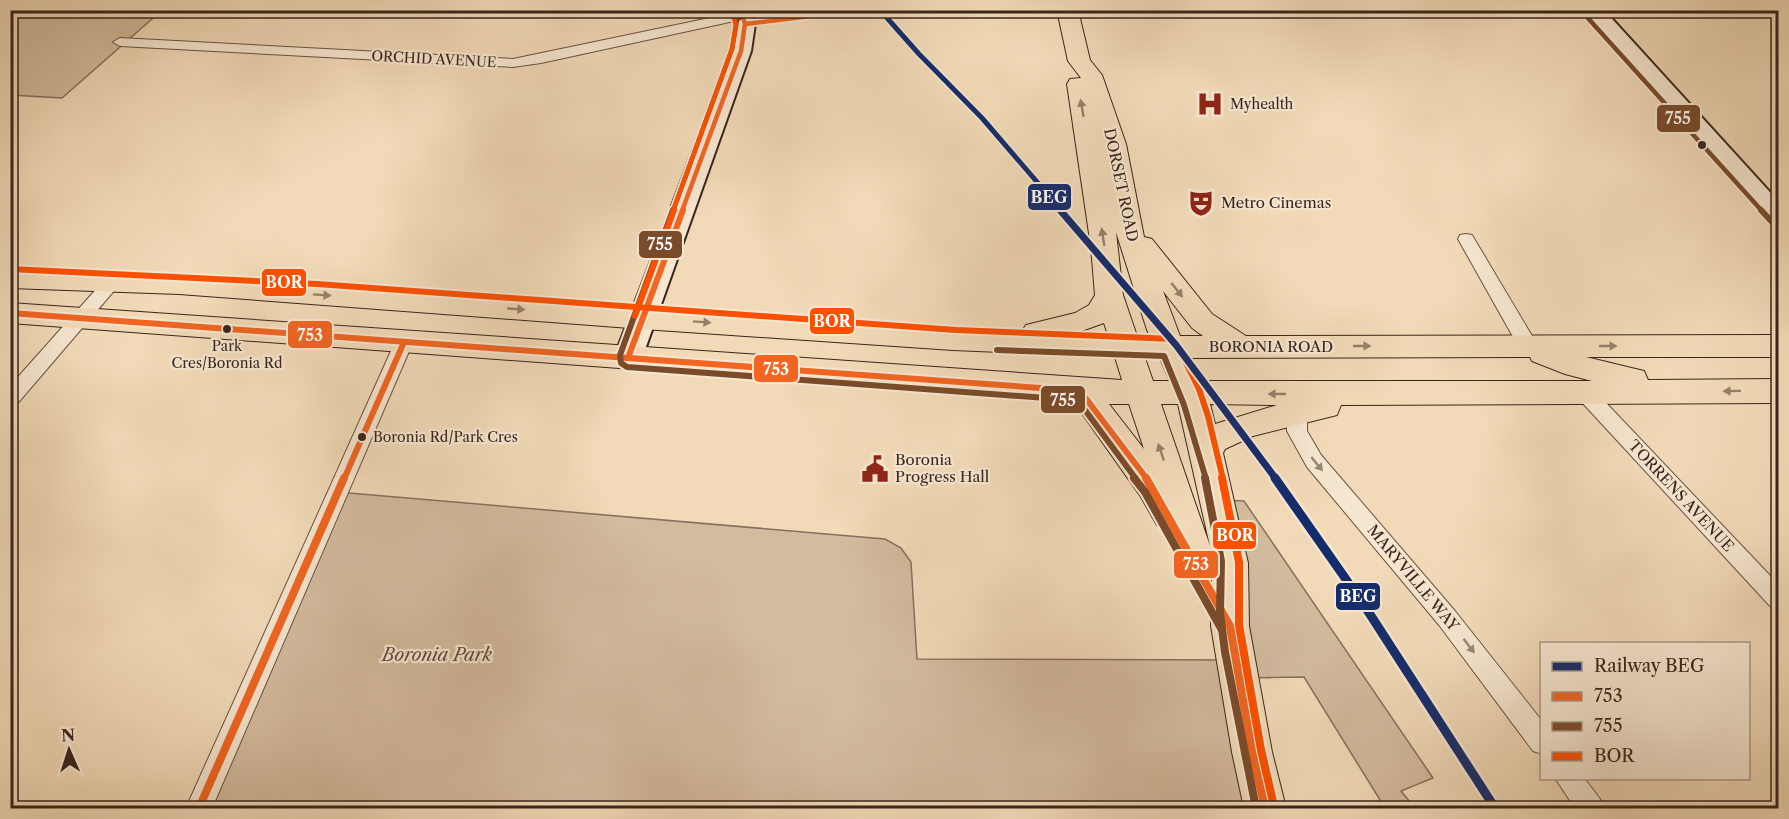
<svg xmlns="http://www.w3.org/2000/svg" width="1789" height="819" font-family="'Libre Caslon Text',serif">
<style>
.green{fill:#d3bb9e;stroke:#86705e;stroke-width:1.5}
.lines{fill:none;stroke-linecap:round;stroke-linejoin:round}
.street-casing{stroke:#675244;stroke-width:2}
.secondary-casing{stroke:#39251d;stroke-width:4}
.primary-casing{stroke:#39251d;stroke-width:2}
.street{fill:#f7e7d1;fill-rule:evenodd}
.secondary{fill:#f7e7d1;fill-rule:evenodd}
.primary{fill:#f2dab8;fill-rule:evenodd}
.bus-1-far2-casing{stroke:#f7e7d1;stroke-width:8}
.bus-1-far1-casing{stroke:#f7e7d1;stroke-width:10}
.bus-1-casing{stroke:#f7e7d1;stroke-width:12}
.bus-2-far2-casing{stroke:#f7e7d1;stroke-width:8}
.bus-2-far1-casing{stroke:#f7e7d1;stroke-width:10}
.bus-2-casing{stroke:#f7e7d1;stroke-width:12}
.bus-3-far2-casing{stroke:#f7e7d1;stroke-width:8}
.bus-3-far1-casing{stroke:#f7e7d1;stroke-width:10}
.bus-3-casing{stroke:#f7e7d1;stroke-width:12}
.bus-1-far2{stroke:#f26522;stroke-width:4.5}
.bus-1-far1{stroke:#f26522;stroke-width:6}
.bus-1{stroke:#f26522;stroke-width:8}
.bus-2-far2{stroke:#7a4b2a;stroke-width:4.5}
.bus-2-far1{stroke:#7a4b2a;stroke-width:6}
.bus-2{stroke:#7a4b2a;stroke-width:8}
.bus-3-far2{stroke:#fe5000;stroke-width:4.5}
.bus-3-far1{stroke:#fe5000;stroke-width:6}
.bus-3{stroke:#fe5000;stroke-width:8}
.rail-1-far2-casing{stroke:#f7e7d1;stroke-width:8}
.rail-1-far1-casing{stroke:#f7e7d1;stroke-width:11}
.rail-1-casing{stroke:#f7e7d1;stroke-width:14}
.rail-1-far2{stroke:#152c6b;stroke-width:5}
.rail-1-far1{stroke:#152c6b;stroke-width:7}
.rail-1{stroke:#152c6b;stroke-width:9}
.oneway{fill:#96806a}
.oneway2{fill:#988677}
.bus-dot{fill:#39251d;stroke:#f7e7d1;stroke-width:2}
.labels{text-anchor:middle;stroke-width:4.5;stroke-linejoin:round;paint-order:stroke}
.far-street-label{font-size:14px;fill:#39251d;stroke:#f7e7d1}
.far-poi-label{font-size:14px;fill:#39251d;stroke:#f7e7d1;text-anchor:start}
.bus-label{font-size:14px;fill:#39251d;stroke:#f7e7d1}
.street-label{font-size:15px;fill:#39251d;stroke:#f7e7d1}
.poi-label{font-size:15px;fill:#39251d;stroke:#f7e7d1;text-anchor:start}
.near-park-label{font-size:18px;font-style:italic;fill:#604a3d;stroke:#f7e7d1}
.line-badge{stroke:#f7e7d1;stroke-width:2}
.badge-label{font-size:16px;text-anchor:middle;font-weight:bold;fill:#fff}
</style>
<rect width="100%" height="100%" fill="#f2dab8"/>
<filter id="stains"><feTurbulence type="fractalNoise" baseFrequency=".00333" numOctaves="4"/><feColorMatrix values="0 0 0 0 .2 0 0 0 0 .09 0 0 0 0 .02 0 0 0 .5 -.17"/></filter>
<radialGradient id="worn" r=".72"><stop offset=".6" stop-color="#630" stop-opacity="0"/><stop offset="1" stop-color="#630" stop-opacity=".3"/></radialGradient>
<!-- green -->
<g class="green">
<polygon points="10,11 161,11 62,98 11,95"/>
<polygon points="337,492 885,539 901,548 911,562 917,659 1236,660 1219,500 1244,501 1433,778 1401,791 1415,808 1385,808 1304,677 1240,678 1252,752 1265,808 199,808"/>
</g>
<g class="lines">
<defs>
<g id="street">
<polygon points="743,11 750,15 748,18 541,63 513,67 120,46 113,42 120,38 513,59"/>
<polygon points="1466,234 1472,235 1535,341 1537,346 1535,351 1528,353 1521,351 1458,239 1460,235"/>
<polygon points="113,275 119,277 122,281 119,285 17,404 10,406 10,386 107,277"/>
<polygon points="404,335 411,337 413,342 212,808 186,808 395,342 397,337"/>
<polygon points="1584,385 1591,387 1778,584 1778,609 1770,606 1577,397 1574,392 1577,387"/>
<polygon points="1297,404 1304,407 1307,412 1307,431 1321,455 1455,611 1542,721 1542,754 1533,751 1439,625 1307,467 1287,431 1287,412 1290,407"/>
<polygon points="1555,778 1584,778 1600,799 1604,808 1575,808"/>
</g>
<g id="secondary">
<polygon points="732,10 751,10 755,24 751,51 642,358 638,365 628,368 618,365 614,358 731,51 735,24"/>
<polygon points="1584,10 1604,10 1778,201 1778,222 1770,220"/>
</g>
<path id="primary" d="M1057,10H1078L1090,60L1102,75L1126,144L1144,237L1152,239L1212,314L1246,336L1778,335V357H1586L1644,371L1648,380L1778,379V403L1341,405L1337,415L1253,436L1225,449L1223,453L1248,563L1249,626L1272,752L1286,808H1244L1232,752L1211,626L1212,577L1199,582L1186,578L1169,529L1157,525L1141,497L1081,412L1073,404L1064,401L10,323V303L1122,380L1115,357L953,350L643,329L179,294L10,288V268C348,280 684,316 1022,331L1026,325L1075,313L1089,305L1095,295L1091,247L1067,84L1070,79L1081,78L1068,61ZM1116,232L1147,330L1150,336H1137L1123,295ZM1163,291L1192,328L1203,336H1180ZM1104,323L1108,335L1073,334ZM1530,357L1532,361L1565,374L1592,381H1201L1190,358ZM1145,358H1160L1170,381H1153ZM1109,404H1129L1144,449ZM1161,404H1178L1210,546ZM1210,404L1277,405L1215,424Z"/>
</defs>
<!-- street casing -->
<use href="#street" class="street-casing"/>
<!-- secondary casing -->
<use href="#secondary" class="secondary-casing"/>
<!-- primary casing -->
<use href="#primary" class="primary-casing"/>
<!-- street -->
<use href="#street" class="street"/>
<!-- secondary -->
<use href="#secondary" class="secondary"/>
<!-- primary -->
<use href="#primary" class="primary"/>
<defs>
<g id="bus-1-far2">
<polyline points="745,24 811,16 822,10"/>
<polyline points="682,211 741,51 745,24 741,10"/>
</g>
<g id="bus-1-far1">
<polyline points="10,313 1068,390 1084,396 1147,479"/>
<polyline points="628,358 683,210"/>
<polyline points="344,479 404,342"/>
</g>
<g id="bus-1">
<polyline points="1146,478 1230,626 1252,752 1265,808"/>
<polyline points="199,808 344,478"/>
</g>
<g id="bus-2-far2">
<polyline points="1586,16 1762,211"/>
<polyline points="673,211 732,49 737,20 743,15 782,10"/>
</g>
<g id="bus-2-far1">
<polyline points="673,210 620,355 621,363 627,367 1060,399 1079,404 1085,410 1136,479"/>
<polyline points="1761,210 1771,221"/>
<polyline points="997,350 1164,356 1184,405 1206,479"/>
</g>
<g id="bus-2">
<polyline points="1134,478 1145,492 1222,630"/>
<polyline points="1205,478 1221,561 1220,613 1225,652 1256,808"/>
</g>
<polyline id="bus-3-far2" points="673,211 732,49 736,25 732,12"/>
<g id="bus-3-far1">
<polyline points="10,269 317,284 956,330 1174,339 1199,389 1208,416 1223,479"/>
<polyline points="635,316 674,210"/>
</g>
<polyline id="bus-3" points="1222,478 1239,562 1239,625 1261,750 1274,806"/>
</defs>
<!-- bus-1-far2 casing -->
<use href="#bus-1-far2" class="bus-1-far2-casing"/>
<!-- bus-1-far1 casing -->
<use href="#bus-1-far1" class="bus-1-far1-casing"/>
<!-- bus-1 casing -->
<use href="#bus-1" class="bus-1-casing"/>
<!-- bus-2-far2 casing -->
<use href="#bus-2-far2" class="bus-2-far2-casing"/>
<!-- bus-2-far1 casing -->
<use href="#bus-2-far1" class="bus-2-far1-casing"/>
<!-- bus-2 casing -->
<use href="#bus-2" class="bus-2-casing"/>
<!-- bus-3-far2 casing -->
<use href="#bus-3-far2" class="bus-3-far2-casing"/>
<!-- bus-3-far1 casing -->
<use href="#bus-3-far1" class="bus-3-far1-casing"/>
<!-- bus-3 casing -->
<use href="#bus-3" class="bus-3-casing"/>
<!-- bus-1-far2 -->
<use href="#bus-1-far2" class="bus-1-far2"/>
<!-- bus-1-far1 -->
<use href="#bus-1-far1" class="bus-1-far1"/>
<!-- bus-1 -->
<use href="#bus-1" class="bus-1"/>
<!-- bus-2-far2 -->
<use href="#bus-2-far2" class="bus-2-far2"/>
<!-- bus-2-far1 -->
<use href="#bus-2-far1" class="bus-2-far1"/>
<!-- bus-2 -->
<use href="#bus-2" class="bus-2"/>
<!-- bus-3-far2 -->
<use href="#bus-3-far2" class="bus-3-far2"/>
<!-- bus-3-far1 -->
<use href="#bus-3-far1" class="bus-3-far1"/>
<!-- bus-3 -->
<use href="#bus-3" class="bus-3"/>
<defs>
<polyline id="rail-1-far2" points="880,10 919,54 982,118 1062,211"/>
<polyline id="rail-1-far1" points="1060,210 1176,345 1276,479"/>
<polyline id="rail-1" points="1275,478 1364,605 1495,808"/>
</defs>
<!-- rail-1-far2 casing -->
<use href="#rail-1-far2" class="rail-1-far2-casing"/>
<!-- rail-1-far1 casing -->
<use href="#rail-1-far1" class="rail-1-far1-casing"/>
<!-- rail-1 casing -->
<use href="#rail-1" class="rail-1-casing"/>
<!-- rail-1-far2 -->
<use href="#rail-1-far2" class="rail-1-far2"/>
<!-- rail-1-far1 -->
<use href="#rail-1-far1" class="rail-1-far1"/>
<!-- rail-1 -->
<use href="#rail-1" class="rail-1"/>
</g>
<!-- one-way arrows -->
<defs><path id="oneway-solid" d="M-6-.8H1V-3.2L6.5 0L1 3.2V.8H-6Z" transform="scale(1.5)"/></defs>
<g class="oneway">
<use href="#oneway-solid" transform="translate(1082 108) rotate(-100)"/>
<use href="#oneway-solid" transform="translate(1103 237) rotate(-99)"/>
<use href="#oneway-solid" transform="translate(1177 290) rotate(52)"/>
<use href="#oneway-solid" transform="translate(322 295) rotate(4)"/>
<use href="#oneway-solid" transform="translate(516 309) rotate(4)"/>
<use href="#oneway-solid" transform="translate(702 322) rotate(4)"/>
<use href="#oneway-solid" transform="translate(1362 346)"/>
<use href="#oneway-solid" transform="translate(1608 346)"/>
<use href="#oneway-solid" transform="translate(1732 391) rotate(179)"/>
<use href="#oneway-solid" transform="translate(1277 394) rotate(-180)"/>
<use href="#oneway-solid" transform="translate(1161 452) rotate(-109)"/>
</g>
<g class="oneway2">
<use href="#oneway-solid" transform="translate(1317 464) rotate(51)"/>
<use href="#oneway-solid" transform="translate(1469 646) rotate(53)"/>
</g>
<!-- icons -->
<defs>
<symbol id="hospital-bare" viewBox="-9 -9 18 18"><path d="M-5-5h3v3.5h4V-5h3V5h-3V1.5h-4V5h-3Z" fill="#8f2418" stroke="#f7e7d1" stroke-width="2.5" paint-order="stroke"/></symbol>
<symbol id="theatre-bare" viewBox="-9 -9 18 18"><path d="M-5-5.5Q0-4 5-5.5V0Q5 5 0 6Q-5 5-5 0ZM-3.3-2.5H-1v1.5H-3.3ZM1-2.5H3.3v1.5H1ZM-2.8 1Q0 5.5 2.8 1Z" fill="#8f2418" stroke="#f7e7d1" stroke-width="2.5" paint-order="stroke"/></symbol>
<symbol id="civic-bare" viewBox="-9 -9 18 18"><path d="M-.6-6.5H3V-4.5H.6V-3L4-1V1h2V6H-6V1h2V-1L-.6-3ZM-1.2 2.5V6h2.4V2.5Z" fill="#8f2418" stroke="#f7e7d1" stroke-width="2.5" paint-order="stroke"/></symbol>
</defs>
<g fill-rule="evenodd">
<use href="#hospital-bare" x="1191" y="85" width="38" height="38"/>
<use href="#theatre-bare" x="1182" y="184" width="38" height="38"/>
<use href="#civic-bare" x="856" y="450" width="38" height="38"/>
</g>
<!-- markers -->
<g class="bus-dot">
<circle cx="1702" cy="145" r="5"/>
<circle cx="227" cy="329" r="5"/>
<circle cx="362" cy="437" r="5"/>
</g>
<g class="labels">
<!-- far-street labels -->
<g class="far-street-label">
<text transform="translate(434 59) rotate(3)" y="5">ORCHID AVENUE</text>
</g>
<!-- far-poi labels -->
<g class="far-poi-label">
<text x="1230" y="109">Myhealth</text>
</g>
<!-- bus labels -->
<g class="bus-label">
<text x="227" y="351">Park<tspan x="227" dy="17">Cres/Boronia Rd</tspan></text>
<text x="373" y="442" text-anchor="start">Boronia Rd/Park Cres</text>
</g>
<!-- street labels -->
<g class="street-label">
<text transform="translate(1121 185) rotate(78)" y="5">DORSET ROAD</text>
<text x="1271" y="352">BORONIA ROAD</text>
<text transform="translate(1681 496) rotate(47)" y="5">TORRENS AVENUE</text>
<text transform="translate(1413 578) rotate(50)" y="5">MARYVILLE WAY</text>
</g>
<!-- poi labels -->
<g class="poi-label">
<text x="1221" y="208">Metro Cinemas</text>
<text x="895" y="465">Boronia<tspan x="895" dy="17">Progress Hall</tspan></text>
</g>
<!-- near-park labels -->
<g class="near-park-label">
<text x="437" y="661">Boronia Park</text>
</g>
</g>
<g class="line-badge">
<rect x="1656" y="104" width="45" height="29" rx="6" fill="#7a4b2a"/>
<rect x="1027" y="183" width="45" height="28" rx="6" fill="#152c6b"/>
<rect x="638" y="230" width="45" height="29" rx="6" fill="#7a4b2a"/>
<rect x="261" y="268" width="46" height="29" rx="6" fill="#fe5000"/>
<rect x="809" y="307" width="46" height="28" rx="6" fill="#fe5000"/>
<rect x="287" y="320" width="46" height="29" rx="6" fill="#f26522"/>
<rect x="753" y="354" width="46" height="29" rx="6" fill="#f26522"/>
<rect x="1040" y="385" width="46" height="29" rx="6" fill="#7a4b2a"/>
<rect x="1212" y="521" width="45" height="29" rx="6" fill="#fe5000"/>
<rect x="1173" y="550" width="46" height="29" rx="6" fill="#f26522"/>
<rect x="1335" y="582" width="46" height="29" rx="6" fill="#152c6b"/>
</g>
<g class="badge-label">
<text x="1678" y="124">755</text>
<text x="1049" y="203">BEG</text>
<text x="660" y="250">755</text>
<text x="284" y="288">BOR</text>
<text x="832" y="327">BOR</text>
<text x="310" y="341">753</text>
<text x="776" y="375">753</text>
<text x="1063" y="406">755</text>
<text x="1235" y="541">BOR</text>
<text x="1196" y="570">753</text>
<text x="1358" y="602">BEG</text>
</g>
<!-- margin -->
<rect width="1789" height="819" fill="none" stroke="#f2dab8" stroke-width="36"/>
<rect x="12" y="12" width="1765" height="795" fill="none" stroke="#39251d" stroke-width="3"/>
<rect x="18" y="18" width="1753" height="783" fill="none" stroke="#39251d" stroke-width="1.5"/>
<!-- legend -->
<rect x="1540" y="642" width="210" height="138" fill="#f7e7d1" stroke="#ab9989" stroke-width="1.5"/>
<rect x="1552" y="662" width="30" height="9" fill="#152c6b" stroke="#ab9989" stroke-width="1.5"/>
<text x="1594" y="672" font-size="18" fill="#39251d">Railway BEG</text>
<rect x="1552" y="692" width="30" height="9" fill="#f26522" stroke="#ab9989" stroke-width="1.5"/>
<text x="1594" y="702" font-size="18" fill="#39251d">753</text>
<rect x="1552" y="722" width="30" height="9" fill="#7a4b2a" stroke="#ab9989" stroke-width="1.5"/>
<text x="1594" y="732" font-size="18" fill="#39251d">755</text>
<rect x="1552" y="752" width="30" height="9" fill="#fe5000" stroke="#ab9989" stroke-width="1.5"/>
<text x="1594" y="762" font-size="18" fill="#39251d">BOR</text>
<!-- north arrow -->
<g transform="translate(69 750) rotate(357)" stroke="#f7e7d1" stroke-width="4.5" paint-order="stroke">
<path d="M0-4.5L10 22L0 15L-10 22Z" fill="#39251d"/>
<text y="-9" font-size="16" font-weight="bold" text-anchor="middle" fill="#39251d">N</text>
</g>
<rect width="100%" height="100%" filter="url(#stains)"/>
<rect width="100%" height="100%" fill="url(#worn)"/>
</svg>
